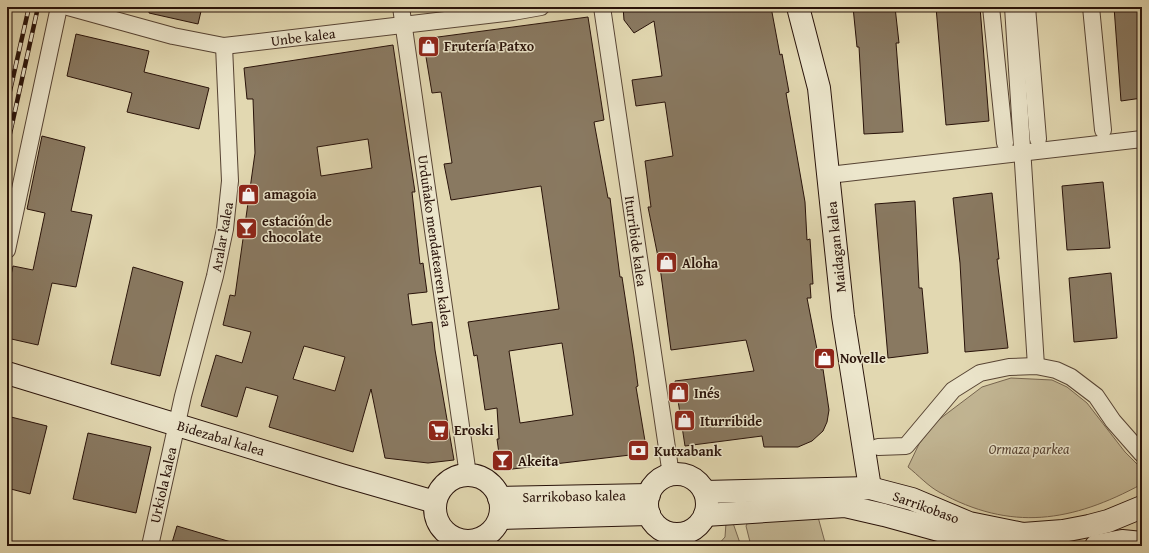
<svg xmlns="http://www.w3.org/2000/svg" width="1149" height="553" font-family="'Gentium Book Plus',serif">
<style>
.green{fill:#c3b795;stroke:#766550}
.building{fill:#897961;stroke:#29130a;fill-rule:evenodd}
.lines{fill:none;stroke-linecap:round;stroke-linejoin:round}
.street-casing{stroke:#574434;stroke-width:18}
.secondary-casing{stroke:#29130a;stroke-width:24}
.street{stroke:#ece6cc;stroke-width:16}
.secondary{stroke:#ece6cc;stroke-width:22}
.rail-casing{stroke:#29130a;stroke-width:4.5}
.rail{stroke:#ece6cc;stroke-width:3;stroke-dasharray:9;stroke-linecap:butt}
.labels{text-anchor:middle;stroke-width:3;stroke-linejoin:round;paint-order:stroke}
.street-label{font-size:14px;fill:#29130a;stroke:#ece6cc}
.poi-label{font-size:14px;font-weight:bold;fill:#29130a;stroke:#ece6cc;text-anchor:start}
.park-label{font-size:14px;font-style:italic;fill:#574434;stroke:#ece6cc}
</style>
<rect width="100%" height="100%" fill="#e2d8b1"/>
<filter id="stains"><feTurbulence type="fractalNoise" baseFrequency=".005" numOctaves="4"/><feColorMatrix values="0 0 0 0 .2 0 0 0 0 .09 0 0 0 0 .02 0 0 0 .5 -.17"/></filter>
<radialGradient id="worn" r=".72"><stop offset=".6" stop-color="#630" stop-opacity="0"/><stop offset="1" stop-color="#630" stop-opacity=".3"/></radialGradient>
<!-- green -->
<g class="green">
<path d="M1011,378L1052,380L1067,387L1087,403L1125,452L1142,469V484C1072,522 1011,532 939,492C928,486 918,475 908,467L919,444L937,421L982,387Z"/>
<polygon points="818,517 826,546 751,546 746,526 749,520"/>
<polygon points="726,523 733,523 741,546 717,546 725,537"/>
</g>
<!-- building -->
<g class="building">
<polygon points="149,7 202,7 198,24 149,13"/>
<polygon points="623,7 729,7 731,10 749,7 771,7 780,55 782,54 789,92 786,93 805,202 807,240 810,239 813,284 810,284 811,298 807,298 821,370 823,369 829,410 827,422 823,431 812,441 798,447 764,447 762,436 685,446 675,381 754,371 746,340 671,350 660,267 648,207 651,207 645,161 673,156 665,102 636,106 632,80 662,76 654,21 634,33 624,20"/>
<polygon points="853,7 895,7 899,43 896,43 903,132 864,134 859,47 857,47"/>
<polygon points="936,7 980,7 989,121 946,125"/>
<polygon points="1114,7 1142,7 1142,98 1121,101"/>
<path d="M588,17L604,120L594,122L608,198H610L620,277H622L634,356L638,386L636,387L647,453L504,470L502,461H500L497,439H499L497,408L485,410L477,355L474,356L468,322L559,309L541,186L451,200L444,164L452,163L441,92L432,93L423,39ZM562,343L573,415L520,423L509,351Z"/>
<polygon points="76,34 149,51 144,72 209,88 199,129 127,112 132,93 67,76"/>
<path d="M393,45L415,192H412L420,264L423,263L427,292L408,294L412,325L432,322L435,350L454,460L428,463L385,458L371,389L353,452L269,427L278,396L246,387L237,417L201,406L216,355L242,363L251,332L223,325L230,295L235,296L255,153L253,99H247L244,68ZM368,139L372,168L321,176L317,147ZM304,346L345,357L335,391L293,379Z"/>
<polygon points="42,136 85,147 71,211 92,215 76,287 52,283 38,345 7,338 7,294 13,266 33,270 45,213 27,209"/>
<polygon points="1103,182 1110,248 1067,250 1062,186"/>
<polygon points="992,193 999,259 997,259 1008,348 965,352 960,263 953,198"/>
<polygon points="915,201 919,288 922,288 928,353 888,358 875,204"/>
<polygon points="133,267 183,282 160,376 111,364"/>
<polygon points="1111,273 1117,338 1074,342 1069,278"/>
<polygon points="7,416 47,426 30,494 7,488"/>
<polygon points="88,433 151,447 136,513 73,499"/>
<polygon points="177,526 231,542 230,546 171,546"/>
</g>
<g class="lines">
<defs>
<g id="street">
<polyline points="68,7 173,36 224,46 513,12 541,7"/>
<polyline points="401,7 468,475"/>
<polyline points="602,7 671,475"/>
<polyline points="991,7 1005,143"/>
<polyline points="1013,7 1036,366"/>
<polyline points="1027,7 1038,139"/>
<polyline points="1091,7 1103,130"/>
<polyline points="829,175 1142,139"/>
<polyline points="7,250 59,7"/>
<polyline points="878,447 906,446 953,390 980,373 1009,367 1036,366 1056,370 1071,377 1096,396 1113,421 1142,454"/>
<polyline points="150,546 183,396 215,276 225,229 230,181 224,46"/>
</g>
<g id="secondary">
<polyline points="798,7 819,88 843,316 870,488"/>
<polyline points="7,373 341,475 435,502"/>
<circle cx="677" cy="504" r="30"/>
<circle cx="468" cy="508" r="33"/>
<polyline points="705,492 870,488 912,499 969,523 1023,534 1063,531 1089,526 1108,521 1142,507"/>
<polyline points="499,498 649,495"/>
<polyline points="705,515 845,506 884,515 982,542 1004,546"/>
<polyline points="500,518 649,514"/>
<polyline points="1096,546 1122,541 1142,543"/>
</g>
</defs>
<!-- street casing -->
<use href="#street" class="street-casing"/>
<!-- secondary casing -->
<use href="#secondary" class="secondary-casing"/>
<!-- street -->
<use href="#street" class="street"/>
<!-- secondary -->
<use href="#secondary" class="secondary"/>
<defs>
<g id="rail">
<polyline points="7,104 29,7"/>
<polyline points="7,147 38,7"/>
</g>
</defs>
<!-- rail casing -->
<use href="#rail" class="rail-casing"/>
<!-- rail -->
<use href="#rail" class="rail"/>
</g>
<!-- icons -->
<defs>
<symbol id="shop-square" viewBox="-11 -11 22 22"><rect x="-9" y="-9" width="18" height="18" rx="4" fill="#8f2418" stroke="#ece6cc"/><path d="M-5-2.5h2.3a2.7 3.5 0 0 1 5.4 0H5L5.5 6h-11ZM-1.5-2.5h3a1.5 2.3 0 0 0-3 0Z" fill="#fff"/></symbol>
<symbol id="bar-square" viewBox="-11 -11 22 22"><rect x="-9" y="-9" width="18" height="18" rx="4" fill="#8f2418" stroke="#ece6cc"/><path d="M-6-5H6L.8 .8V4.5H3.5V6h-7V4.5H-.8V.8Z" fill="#fff"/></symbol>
<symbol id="supermarket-square" viewBox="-11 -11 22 22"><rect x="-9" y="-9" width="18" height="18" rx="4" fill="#8f2418" stroke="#ece6cc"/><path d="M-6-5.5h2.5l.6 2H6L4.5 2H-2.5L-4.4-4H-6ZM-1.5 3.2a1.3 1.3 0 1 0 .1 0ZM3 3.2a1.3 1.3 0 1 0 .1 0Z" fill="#fff"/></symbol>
<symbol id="bank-square" viewBox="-11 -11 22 22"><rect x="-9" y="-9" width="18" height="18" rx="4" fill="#8f2418" stroke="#ece6cc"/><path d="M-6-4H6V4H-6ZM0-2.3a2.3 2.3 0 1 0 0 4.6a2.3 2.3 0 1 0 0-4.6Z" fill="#fff"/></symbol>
</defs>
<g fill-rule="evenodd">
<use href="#shop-square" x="416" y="34" width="25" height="25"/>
<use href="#shop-square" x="236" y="182" width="25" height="25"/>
<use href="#bar-square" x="234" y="216" width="25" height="25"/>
<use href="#shop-square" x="654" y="250" width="25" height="25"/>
<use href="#shop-square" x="812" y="346" width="25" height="25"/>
<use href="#shop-square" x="666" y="380" width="25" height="25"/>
<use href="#shop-square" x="672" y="408" width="25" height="25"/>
<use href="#supermarket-square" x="426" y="418" width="25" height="25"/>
<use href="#bank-square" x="626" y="438" width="25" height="25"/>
<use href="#bar-square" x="490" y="448" width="25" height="25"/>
</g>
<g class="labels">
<!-- street labels -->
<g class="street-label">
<text transform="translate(303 37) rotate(-7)" y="5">Unbe kalea</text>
<text transform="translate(222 237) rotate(-80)" y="5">Aralar kalea</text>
<text transform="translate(435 241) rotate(82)" y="5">Urduñako mendatearen kalea</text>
<text transform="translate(636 241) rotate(82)" y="5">Iturribide kalea</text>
<text transform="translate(836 247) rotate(-96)" y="5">Maidagan kalea</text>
<text transform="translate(221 438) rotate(17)" y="5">Bidezabal kalea</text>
<text transform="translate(163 485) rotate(-77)" y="5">Urkiola kalea</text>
<text transform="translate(574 496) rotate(-1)" y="5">Sarrikobaso kalea</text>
<text transform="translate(926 507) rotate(20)" y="5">Sarrikobaso</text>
</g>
<!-- poi labels -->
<g class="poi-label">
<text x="444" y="51">Frutería Patxo</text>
<text x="264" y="199">amagoia</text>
<text x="262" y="226">estación de<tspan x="262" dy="16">chocolate</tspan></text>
<text x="682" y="268">Aloha</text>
<text x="840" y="363">Novelle</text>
<text x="694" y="398">Inés</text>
<text x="700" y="426">Iturribide</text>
<text x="454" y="435">Eroski</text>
<text x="654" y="456">Kutxabank</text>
<text x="518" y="466">Akeita</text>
</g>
<!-- park labels -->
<g class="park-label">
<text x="1029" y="454">Ormaza parkea</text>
</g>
</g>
<!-- margin -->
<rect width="1149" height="553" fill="none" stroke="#e2d8b1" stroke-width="24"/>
<rect x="8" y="8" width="1133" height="537" fill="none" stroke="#29130a" stroke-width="2"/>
<rect x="12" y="12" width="1125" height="529" fill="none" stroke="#29130a"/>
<rect width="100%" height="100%" filter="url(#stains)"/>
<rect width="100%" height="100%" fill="url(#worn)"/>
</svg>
